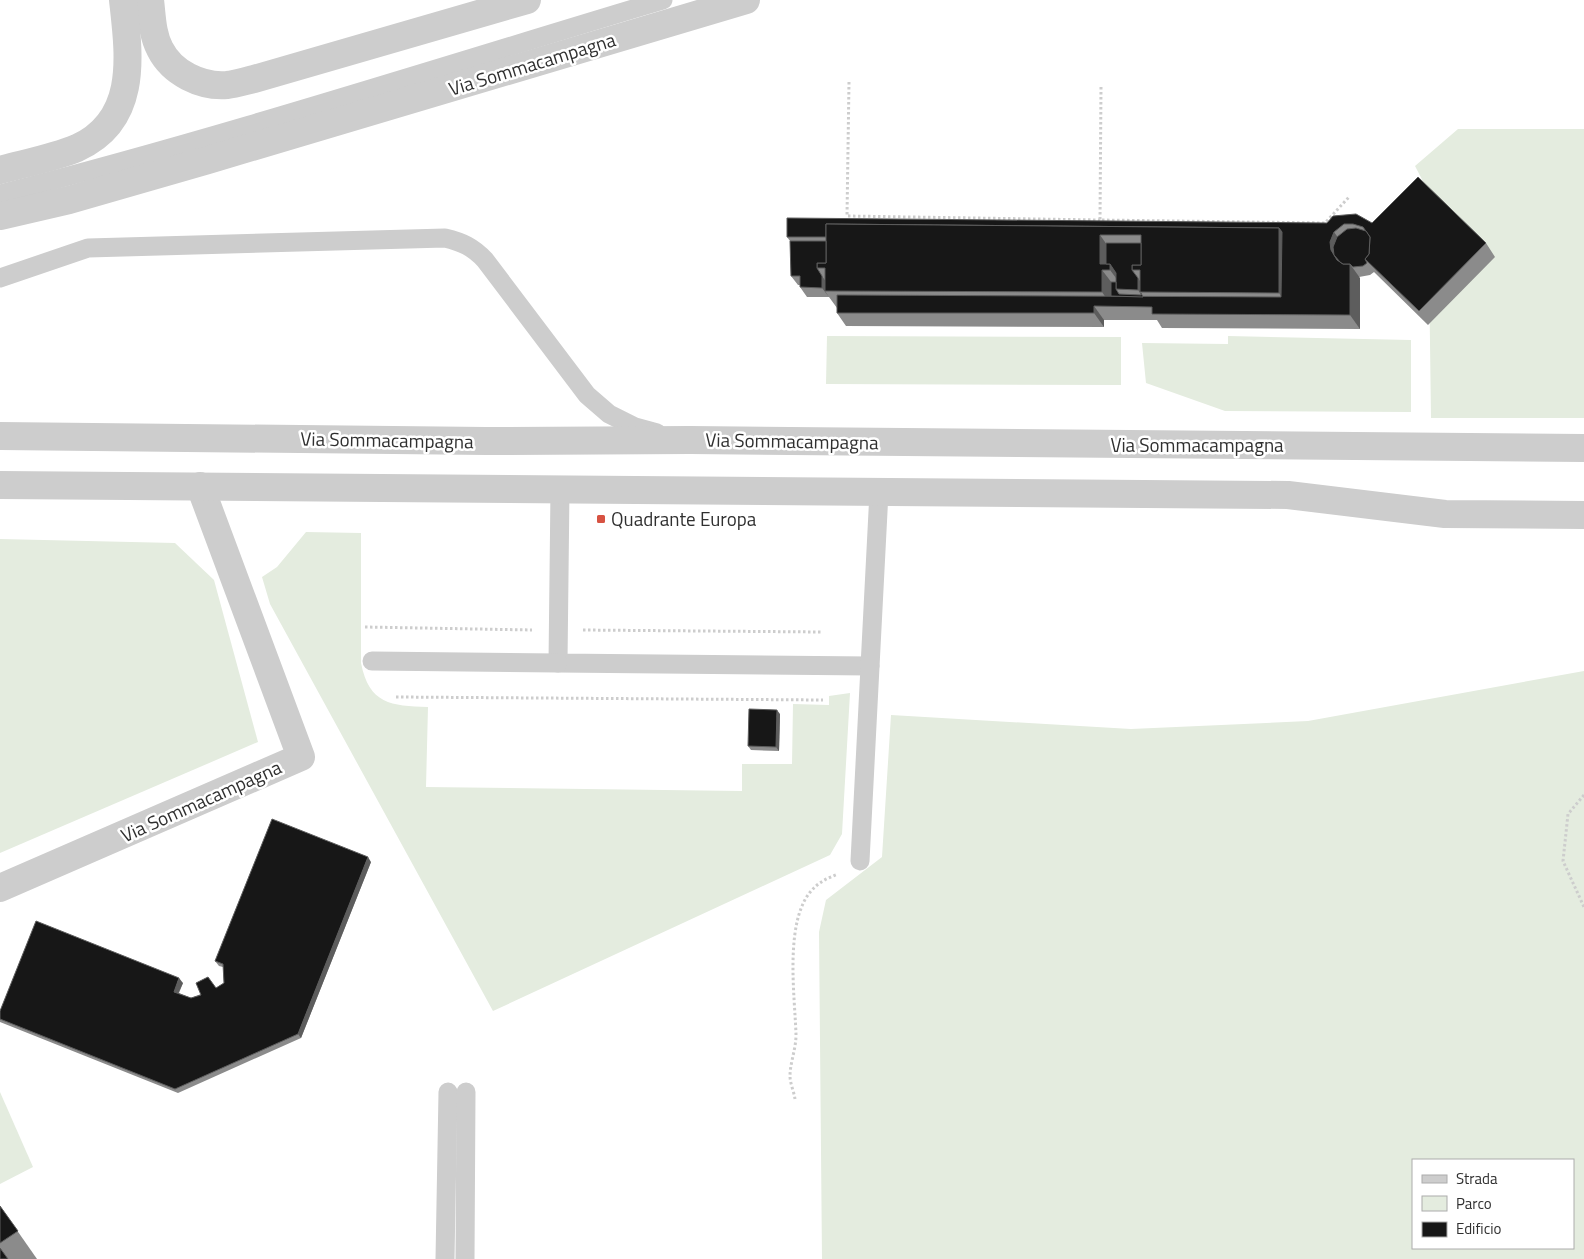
<svg xmlns="http://www.w3.org/2000/svg" width="1584" height="1259" font-family="'Titillium Web',sans-serif">
<style>
.green{fill:#e4ecdf;fill-rule:evenodd}
.lines{fill:none;stroke-linecap:round;stroke-linejoin:round}
.path{stroke:#cdcdcd;stroke-width:3;stroke-dasharray:2.5 2.5;stroke-linecap:butt}
.service{stroke:#cdcdcd;stroke-width:19}
.minor{stroke:#cdcdcd;stroke-width:28}
.tertiary{stroke:#cdcdcd;stroke-width:28}
.wall{fill:#8b8b8b}
.shaded-wall{fill:#5d5d5d}
.building{fill:#171717;stroke:#5d5d5d}
.poi-dot{fill:#d75242;stroke:#fff;stroke-width:2}
.labels{text-anchor:middle;stroke-width:5;stroke-linejoin:round;paint-order:stroke}
.street-label{font-size:19px;fill:#303030;stroke:#fff}
.poi-label{font-size:19px;fill:#303030;stroke:#fff;text-anchor:start}
</style>
<rect width="100%" height="100%" fill="#fff"/>
<!-- green -->
<g class="green">
<polygon points="1458,129 1584,129 1584,418 1431,418 1428,191 1415,166"/>
<polygon points="827,336 1121,337 1121,385 826,384"/>
<polygon points="1228,336 1411,340 1411,412 1225,411 1146,383 1142,343 1228,344"/>
<path d="M306,532L361,533V663C369,704 391,706 428,707L426,787L742,791V764H792L793,704L829,705V696L850,693L842,834L830,855L493,1011L270,604L262,577L277,567Z"/>
<polygon points="0,539 175,543 214,580 258,742 0,853"/>
<path d="M1584,671V1259H822L819,932L826,900L882,857L891,715L1131,729L1308,721ZM1413,1160H1573V1248H1413Z"/>
<polygon points="0,1092 33,1167 0,1184"/>
</g>
<g class="lines">
<!-- path -->
<g class="path">
<polyline points="849,82 847,216 1100,220"/>
<polyline points="1101,87 1100,220 1325,223 1349,197"/>
<polyline points="365,627 532,630"/>
<polyline points="583,630 822,632"/>
<polyline points="396,697 823,700"/>
<polyline points="1584,795 1568,814 1563,861 1584,907"/>
<path d="M795,1099C794,1092 790,1083 790,1076C790,1063 796,1049 796,1035C795,996 783,915 815,887C821,881 830,877 838,874"/>
</g>
<!-- service -->
<g class="service">
<path d="M0,194C223,137 443,66 663,0"/>
<path d="M0,278L88,248L445,238C462,242 473,247 485,260L587,395L609,414L635,427L657,433"/>
<polyline points="560,489 558,663 870,666"/>
<polyline points="372,661 558,663"/>
<polyline points="860,861 879,492"/>
<polyline points="445,1259 448,1092"/>
<polyline points="465,1259 466,1092"/>
</g>
<!-- minor -->
<g class="minor">
<path d="M150,0C152,16 152,34 160,49C172,73 201,87 227,85C236,84 245,81 254,79L527,0"/>
<path d="M0,170C26,163 53,158 77,148C139,120 129,55 123,0"/>
<polyline points="0,216 69,200 208,160 746,0"/>
<polyline points="0,888 301,757 200,486"/>
</g>
<!-- tertiary -->
<g class="tertiary">
<polyline points="0,436 486,441 690,440 1584,448"/>
<polyline points="0,485 1288,495 1445,514 1584,515"/>
</g>
</g>
<!-- wall -->
<g class="wall">
<polygon points="1327,223 1372,223 1486,243 1495,257 1428,325 1374,272 1370,275 1359,277 1360,329 1162,328 1157,320 1104,320 1104,327 846,326 837,313 837,308 829,297 807,297 800,287 800,285 798,285 791,276 790,241 787,237"/>
<polygon points="780,714 779,751 751,750 748,746"/>
<polygon points="371,862 301,1038 178,1093 0,1022 0,1011 183,983 179,993 191,998 216,988 224,983 223,967 219,966 215,961"/>
<polygon points="0,1206 37,1259 0,1259"/>
</g>
<!-- shaded-wall -->
<g class="shaded-wall">
<polygon points="1279,228 1291,245 1291,311 1279,293"/>
<polygon points="1334,232 1344,246 1340,262 1331,250 1330,242"/>
<polygon points="1100,235 1112,252 1123,282 1119,282 1110,270 1100,264"/>
<polygon points="1350,264 1360,278 1360,329 1350,315"/>
<polygon points="1102,270 1115,287 1111,305 1102,292"/>
<polygon points="822,276 829,286 825,291 829,297 822,288"/>
<polygon points="1138,278 1144,287 1140,292 1144,298 1144,299 1138,290"/>
<polygon points="1094,306 1104,320 1104,327 1094,313"/>
<polygon points="777,710 780,714 779,751 776,747"/>
<polygon points="368,857 371,862 301,1038 298,1034"/>
<polygon points="179,978 183,983 177,996 174,992"/>
</g>
<!-- building -->
<g class="building">
<polygon points="1418,177 1486,243 1419,311 1365,259 1369,254 1370,237 1363,227 1353,224 1344,224 1334,232 1330,242 1331,250 1337,260 1343,264 1350,264 1350,315 1152,314 1152,307 1094,306 1094,313 837,313 837,295 1281,297 1282,232 1279,228 826,224 826,237 787,237 787,218 1327,223 1333,216 1356,214 1372,223"/>
<polygon points="826,224 1279,228 1279,293 1140,292 1140,270 1132,270 1132,265 1141,265 1141,235 1100,235 1100,264 1110,264 1110,270 1102,270 1102,292 825,291 825,268 817,268 817,263 826,263"/>
<polygon points="1356,228 1366,231 1370,237 1369,254 1365,259 1367,263 1363,266 1353,267 1350,264 1343,264 1340,262 1334,255 1333,247 1337,237 1347,229"/>
<polygon points="790,241 826,241 826,263 817,263 817,268 822,276 822,288 800,287 800,276 791,276"/>
<polygon points="1106,243 1141,243 1141,265 1132,265 1132,270 1138,278 1138,290 1116,289 1116,273 1110,264 1106,264"/>
<polygon points="1111,282 1116,282 1116,289 1119,294 1141,295 1141,293 1143,297 1111,296"/>
<polygon points="749,709 777,710 776,747 748,746"/>
<polygon points="272,819 368,857 298,1034 175,1089 0,1019 0,1011 36,921 179,978 174,992 191,998 201,995 196,983 208,977 216,988 224,983 223,964 215,961"/>
<polygon points="0,1206 18,1231 0,1243"/>
<polygon points="0,1248 8,1259 0,1259"/>
</g>
<!-- markers -->
<rect class="poi-dot" x="596" y="514" width="10" height="10" rx="2.5"/>
<g class="labels">
<!-- street labels -->
<g class="street-label">
<text transform="translate(532 64) rotate(-17)" y="7">Via Sommacampagna</text>
<text transform="translate(387 440) rotate(1)" y="7">Via Sommacampagna</text>
<text transform="translate(792 441) rotate(1)" y="7">Via Sommacampagna</text>
<text x="1197" y="452">Via Sommacampagna</text>
<text transform="translate(201 801) rotate(-24)" y="7">Via Sommacampagna</text>
</g>
<!-- poi labels -->
<g class="poi-label">
<text x="611" y="526">Quadrante Europa</text>
</g>
</g>
<!-- legend -->
<rect x="1412" y="1159" width="162" height="90" fill="#ffffff" stroke="#acacac"/>
<rect x="1422" y="1175" width="25" height="8" fill="#cdcdcd" stroke="#acacac"/>
<text x="1456" y="1184" font-size="15" fill="#303030">Strada</text>
<rect x="1422" y="1196" width="25" height="15" fill="#e4ecdf" stroke="#acacac"/>
<text x="1456" y="1209" font-size="15" fill="#303030">Parco</text>
<rect x="1422" y="1222" width="25" height="15" fill="#171717" stroke="#acacac"/>
<text x="1456" y="1234" font-size="15" fill="#303030">Edificio</text>
</svg>
